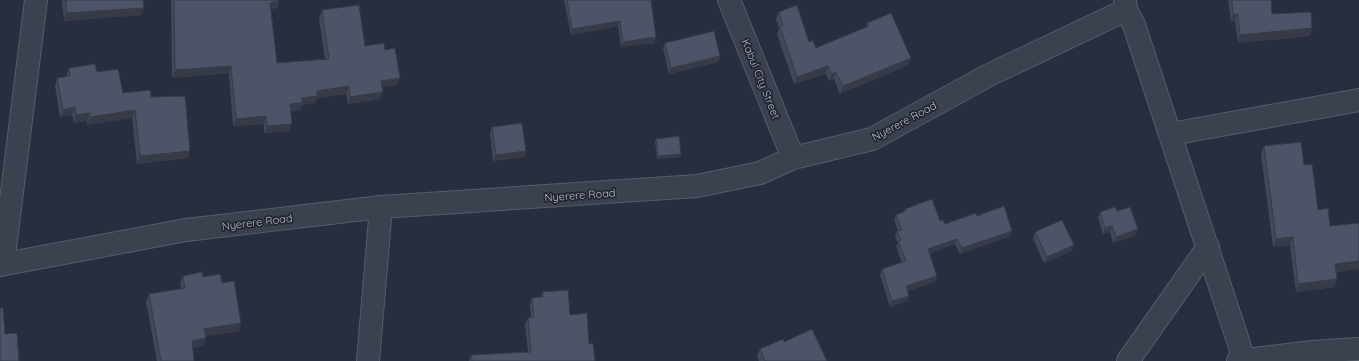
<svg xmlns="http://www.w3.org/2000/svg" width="1359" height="361" font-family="Quicksand,sans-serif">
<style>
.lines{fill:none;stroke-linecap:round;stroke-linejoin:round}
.minor-casing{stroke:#575c69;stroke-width:24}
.minor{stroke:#3c414f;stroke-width:22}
.wall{fill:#434859}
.shaded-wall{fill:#373b48}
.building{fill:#4e5467;stroke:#373b48}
.labels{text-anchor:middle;stroke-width:3.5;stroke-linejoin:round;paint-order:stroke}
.street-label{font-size:11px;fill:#b8bcc9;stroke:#212534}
</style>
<rect width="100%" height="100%" fill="#282e3f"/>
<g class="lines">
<defs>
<g id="minor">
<polyline points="729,0 793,158"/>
<polyline points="1125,0 1126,10 1134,25 1244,359"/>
<polyline points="1171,134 1359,100"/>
<polyline points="3,264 36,0"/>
<polyline points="0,265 186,230 381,207 697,186 760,173 793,158 872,139 989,75 1126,10"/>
<polyline points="368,361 381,207"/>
<polyline points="1128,361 1208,247"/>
<polyline points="1238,361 1312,352 1359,349"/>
</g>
</defs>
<!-- minor casing -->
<use href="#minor" class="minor-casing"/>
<!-- minor -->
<use href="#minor" class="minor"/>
</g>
<!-- wall -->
<g class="wall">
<polygon points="62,0 143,0 141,15 64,21"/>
<polygon points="171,0 279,0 277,8 271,9 277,63 325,59 319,18 322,10 365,46 385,50 397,85 382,87 380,99 348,104 346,94 317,98 315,103 302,105 300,110 291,111 289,131 264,133 264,124 233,126 229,73 172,78"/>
<polygon points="564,0 651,0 656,37 654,43 621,47 618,26 571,35"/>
<polygon points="1228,0 1271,0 1272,14 1312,28 1310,36 1238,43 1235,21 1231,22"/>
<polygon points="779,12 816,48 866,27 867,23 908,65 840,94 834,79 829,81 826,74 794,84 777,34 779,28 776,19"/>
<polygon points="665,43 720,56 718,62 669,74 663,48"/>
<polygon points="69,68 97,72 123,93 151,97 188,158 137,164 132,118 87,125 87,121 74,123 72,115 60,117 55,86 57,78 66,77"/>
<polygon points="492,127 526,151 524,157 493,161 490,133"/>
<polygon points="656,139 681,154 680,157 657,159 655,142"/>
<polygon points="1264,146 1304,165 1318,210 1330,226 1359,223 1359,269 1336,272 1337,279 1334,287 1296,292 1290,245 1273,247 1261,154"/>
<polygon points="905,209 940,221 945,224 977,216 1012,231 1010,236 960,254 955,244 930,253 935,282 907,291 909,296 907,301 890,307 880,275 882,269 902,263 896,246 898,243 895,237 897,231 898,231 894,220 896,215 904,212"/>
<polygon points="1117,211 1136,235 1113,243 1110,232 1103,234 1098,218 1100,212"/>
<polygon points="1035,232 1074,245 1071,251 1044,263 1033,238"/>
<polygon points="183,276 203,277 222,283 241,323 239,331 205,336 206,338 203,346 193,348 194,361 157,361 146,302 149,294 181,289 180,283"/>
<polygon points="542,292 570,315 589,344 595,361 469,361 471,355 528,352 525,325 528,318 531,318 530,305 532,298 541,297"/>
<polygon points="784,342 827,361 759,361 757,357 760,349"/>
</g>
<!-- shaded-wall -->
<g class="shaded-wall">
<polygon points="279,0 277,8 268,10 270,3"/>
<polygon points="144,8 141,15 64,21 66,13"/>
<polygon points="1233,14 1238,14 1235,21 1231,22"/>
<polygon points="620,21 618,26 571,35 572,29"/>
<polygon points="1312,28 1310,36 1238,43 1240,35"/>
<polygon points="656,37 654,43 621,47 623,42"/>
<polygon points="720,56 718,62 669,74 671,68"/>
<polygon points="911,58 908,65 840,94 843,86"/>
<polygon points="231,66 229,73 172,78 175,70"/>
<polygon points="828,66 826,74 794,84 797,77"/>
<polygon points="836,72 834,79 829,81 832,74"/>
<polygon points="400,78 397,85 379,88 381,81"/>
<polygon points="349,86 346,94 317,98 315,103 302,105 300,110 288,111 290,104 317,91"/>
<polygon points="383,92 380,99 348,104 350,97"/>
<polygon points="75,107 72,115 60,117 63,110"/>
<polygon points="135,110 132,118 87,125 90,117"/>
<polygon points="90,113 87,121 74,123 76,115"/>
<polygon points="266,116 264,124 233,126 236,119"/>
<polygon points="292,124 289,131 264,133 267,126"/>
<polygon points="190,151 188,158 137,164 140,156"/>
<polygon points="526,151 524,157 493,161 496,155"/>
<polygon points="681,154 680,157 657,159 658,156"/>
<polygon points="1112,226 1110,232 1103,234 1105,228"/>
<polygon points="1138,229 1136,235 1113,243 1116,237"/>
<polygon points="1012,231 1010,236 960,254 962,248"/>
<polygon points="1293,237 1290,245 1273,247 1276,239"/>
<polygon points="957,239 955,244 926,255 928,249"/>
<polygon points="1074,245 1071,251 1044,263 1047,257"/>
<polygon points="1359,261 1359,269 1332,272 1335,264"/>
<polygon points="937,276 935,282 904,292 906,286"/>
<polygon points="1337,279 1334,287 1296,292 1298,284"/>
<polygon points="909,296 907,301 890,307 892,301"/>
<polygon points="241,323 239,331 201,337 204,329"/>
<polygon points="206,338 203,346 189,348 192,341"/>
</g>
<!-- building -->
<g class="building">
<polygon points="66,0 143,0 144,8 66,13"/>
<polygon points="174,0 279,0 270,3 277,63 329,59 322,10 359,5 365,46 384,43 385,50 395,48 400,78 381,81 383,92 350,97 349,86 317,91 317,96 302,98 302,103 290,104 292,124 267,126 266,116 236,119 231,66 175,70"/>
<polygon points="567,0 651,0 656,37 623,42 620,21 572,29"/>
<polygon points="1232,0 1271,0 1272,14 1311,12 1312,28 1240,35 1238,14 1233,14"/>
<polygon points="797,5 809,42 813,40 816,48 869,26 867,23 891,13 911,58 843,86 836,72 832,74 828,66 797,77 780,27 783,25 779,12"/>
<polygon points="714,31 720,56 671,68 665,43"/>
<polygon points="95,64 97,72 118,69 123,93 150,90 151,97 185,96 190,151 140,156 135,110 90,117 90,113 76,115 75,107 63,110 57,78 70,76 69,68"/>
<polygon points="522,123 526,151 496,155 492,127"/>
<polygon points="679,136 681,154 658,156 656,139"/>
<polygon points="1301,142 1304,165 1312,164 1318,210 1328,208 1330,226 1359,223 1359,261 1335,264 1337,279 1298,284 1293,237 1276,239 1264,146"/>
<polygon points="932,199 940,221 943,220 945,224 976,213 977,216 1004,206 1012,231 962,248 957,239 928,249 937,276 906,286 909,296 892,301 882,269 906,261 898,241 901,240 897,231 902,230 896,215 906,211 905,209"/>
<polygon points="1115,207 1117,211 1130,207 1138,229 1116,237 1112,226 1105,228 1100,212"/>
<polygon points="1062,220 1074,245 1047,257 1035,232"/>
<polygon points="202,272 203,277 220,274 222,283 234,281 241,323 204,329 206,338 192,341 194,361 161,361 149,294 185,288 183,276"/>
<polygon points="568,290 570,315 587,313 589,344 593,343 595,361 472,361 471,355 531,352 528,318 534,317 532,298 543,297 542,292"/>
<polygon points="0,308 3,308 5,334 17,333 19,361 0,361"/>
<polygon points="812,329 827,361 765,361 760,349 783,339 784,342"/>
</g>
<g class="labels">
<!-- street labels -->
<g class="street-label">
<text transform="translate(761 79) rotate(68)" y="4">Kabul City Street</text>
<text transform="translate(904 121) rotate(-28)" y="4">Nyerere Road</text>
<text transform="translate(580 195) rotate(-4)" y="4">Nyerere Road</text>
<text transform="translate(257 222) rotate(-7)" y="4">Nyerere Road</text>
</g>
</g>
</svg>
